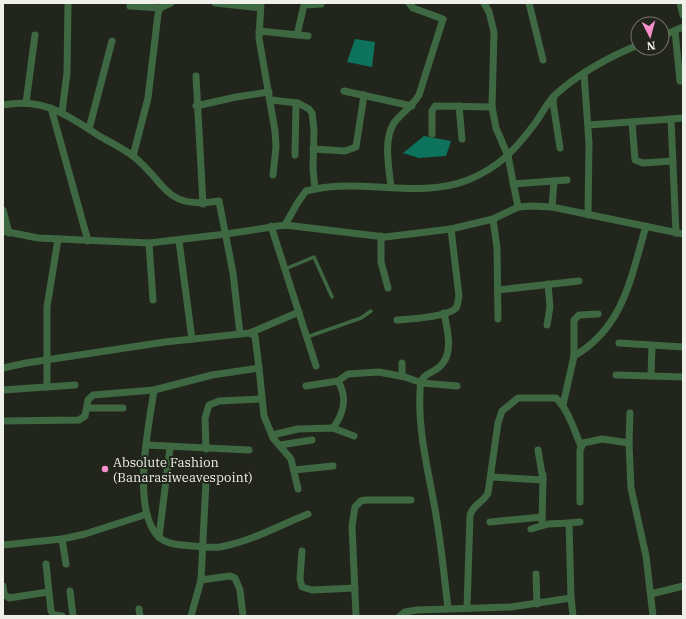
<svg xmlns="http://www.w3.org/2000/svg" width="686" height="619" font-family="'IBM Plex Serif',serif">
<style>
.water{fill:#0e735c}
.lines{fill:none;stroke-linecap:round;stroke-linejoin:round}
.lane{stroke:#3e6841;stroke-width:3.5}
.street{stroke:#3e6841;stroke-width:7}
.poi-dot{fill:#f890cc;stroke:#22251b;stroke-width:1.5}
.labels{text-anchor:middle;stroke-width:4;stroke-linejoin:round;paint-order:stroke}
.poi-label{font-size:13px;fill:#eef0e9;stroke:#22251b;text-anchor:start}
</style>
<rect width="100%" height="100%" fill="#22251b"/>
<!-- water -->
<g class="water">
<polygon points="355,39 375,42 372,67 347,62"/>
<polygon points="424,136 451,141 446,156 419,158 403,153"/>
</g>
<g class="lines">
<!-- lane -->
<g class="lane">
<polyline points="285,269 314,257 332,297"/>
<polyline points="307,337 361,318 371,311"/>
</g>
<!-- street -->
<g class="street">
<polyline points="215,3 260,8"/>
<polyline points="261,3 259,38 275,131 276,147 273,175"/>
<polyline points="484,3 489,12 494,32 492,107 496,128 508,156 518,207"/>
<polyline points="529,3 543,60"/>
<polyline points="680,3 683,15"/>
<polyline points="130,6 160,8"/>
<polyline points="259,31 308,36"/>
<polyline points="675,31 680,81 683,81"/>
<polyline points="297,35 304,5 321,4"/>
<polyline points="662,36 683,27"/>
<polyline points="584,73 589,143 588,215"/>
<polyline points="196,76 203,204"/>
<polyline points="344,91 412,106"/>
<polyline points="554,96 553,102 560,148"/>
<polyline points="271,100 298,103 309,109 312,113 314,130 313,169 315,189 306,191 298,202 285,225"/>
<polyline points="26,103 35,35"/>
<path d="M3,105C45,97 68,116 101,137C112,143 124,149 133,156C168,184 164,210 219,201L233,273L240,334L165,342L26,363L3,368"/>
<polyline points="196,106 236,97 269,92"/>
<polyline points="459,106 462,139"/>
<polyline points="51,108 88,241"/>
<polyline points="62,112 67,73 68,3"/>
<polyline points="632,122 635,160 643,163 672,161"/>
<polyline points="589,125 671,119"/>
<polyline points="89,129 112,41"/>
<polyline points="432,134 432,111 435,106 492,107"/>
<polyline points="313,149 345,151 356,147 364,95"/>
<polyline points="295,155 296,103"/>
<polyline points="133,156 148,98 158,14 160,8 171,3"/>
<polyline points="513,184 567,180"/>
<path d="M391,187C389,168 383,140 394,123C401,113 412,107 419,95L443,19L413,8L409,3"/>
<path d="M315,189C366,179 419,199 468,180C500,167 516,149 536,122C542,113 548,102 555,95C578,74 609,57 638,45"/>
<polyline points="552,207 554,181"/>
<polyline points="3,210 9,233"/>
<polyline points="493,219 497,248 498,319"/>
<polyline points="271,226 316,366"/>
<polyline points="3,231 38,238 149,243 226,234 285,225 385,237 451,229 493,219 518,207 532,206 552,207 683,234"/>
<polyline points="676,233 671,119 683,118"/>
<polyline points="381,236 381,262 388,288"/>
<polyline points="179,241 192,339"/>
<polyline points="149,243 153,300"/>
<polyline points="498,290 579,281"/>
<path d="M444,313C447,328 453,350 443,363C433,377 420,369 420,392C418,431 428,470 435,509C441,542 444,575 448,608"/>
<path d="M397,320C410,319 448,317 456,308C458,305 458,300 459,296L451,229"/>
<polyline points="547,325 550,307 548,284"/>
<polyline points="250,333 299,312"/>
<path d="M240,334L250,333L255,336L259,368L212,375L154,390C149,425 130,512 160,538C169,545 182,545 192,546C201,547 211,548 220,547C250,542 280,525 308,514"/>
<polyline points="619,343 683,347"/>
<polyline points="574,356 574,320 579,315 598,314"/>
<polyline points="402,363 402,376"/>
<polyline points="259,368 264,416 273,438 291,459 298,489"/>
<polyline points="616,375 683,377"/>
<polyline points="651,376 652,346"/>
<polyline points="306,386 338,381 348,374 379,372 405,377 422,383 457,386"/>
<polyline points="47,387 47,307 58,239"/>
<polyline points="3,390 75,385"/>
<path d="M563,405L574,356C624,327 631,277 646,226"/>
<polyline points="88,408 123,408"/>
<polyline points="630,413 629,443 631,488 646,556 653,616"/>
<polyline points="3,421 79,420 85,416 88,400 93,395 154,390"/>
<path d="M333,428C344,413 348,398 338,381"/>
<polyline points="272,435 298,429 333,428 354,436"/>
<polyline points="146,445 249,450"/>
<polyline points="280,445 312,440"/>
<polyline points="206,449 205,418 209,405 219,401 261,399"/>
<polyline points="294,470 333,466"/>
<polyline points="491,477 543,480 538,450"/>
<polyline points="580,502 580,450 583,443 602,439 629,443"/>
<polyline points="490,522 542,517"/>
<polyline points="542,525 543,475"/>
<polyline points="531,529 548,524 569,523"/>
<polyline points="159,537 170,448"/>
<polyline points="62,539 66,564"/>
<polyline points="3,545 62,539 85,534 147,514"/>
<polyline points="302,551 300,579 302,587 312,590 355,588"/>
<polyline points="46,564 51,611 54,615 62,616"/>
<polyline points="536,574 537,604"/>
<polyline points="201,580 230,576 235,578 240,590 243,616"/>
<polyline points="3,586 4,594 9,598 48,592"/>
<polyline points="70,591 73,616"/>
<polyline points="651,594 683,586"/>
<polyline points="571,598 573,616"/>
<path d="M467,608L470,516C472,505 483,503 488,493L498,423L502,411L518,398H556C569,411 574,430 581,446"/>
<polyline points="139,609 140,616"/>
<polyline points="191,616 201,580 206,481"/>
<polyline points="356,616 352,526 355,507 361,501 366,500 411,500"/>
<polyline points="400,616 405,612 417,610 511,607 571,598 569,523 580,522"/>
</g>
</g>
<!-- markers -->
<circle class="poi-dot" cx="105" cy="469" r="4"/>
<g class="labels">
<!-- poi labels -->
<g class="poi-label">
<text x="113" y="467">Absolute Fashion<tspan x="113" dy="15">(Banarasiweavespoint)</tspan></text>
</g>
</g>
<!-- border -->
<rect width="686" height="619" fill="none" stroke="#eef0e9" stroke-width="8"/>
<!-- north arrow -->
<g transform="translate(650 36) rotate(174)"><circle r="19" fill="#22251b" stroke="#74766d"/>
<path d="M0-3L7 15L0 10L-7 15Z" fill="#f890cc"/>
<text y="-6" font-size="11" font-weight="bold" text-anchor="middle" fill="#eef0e9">N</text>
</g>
</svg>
